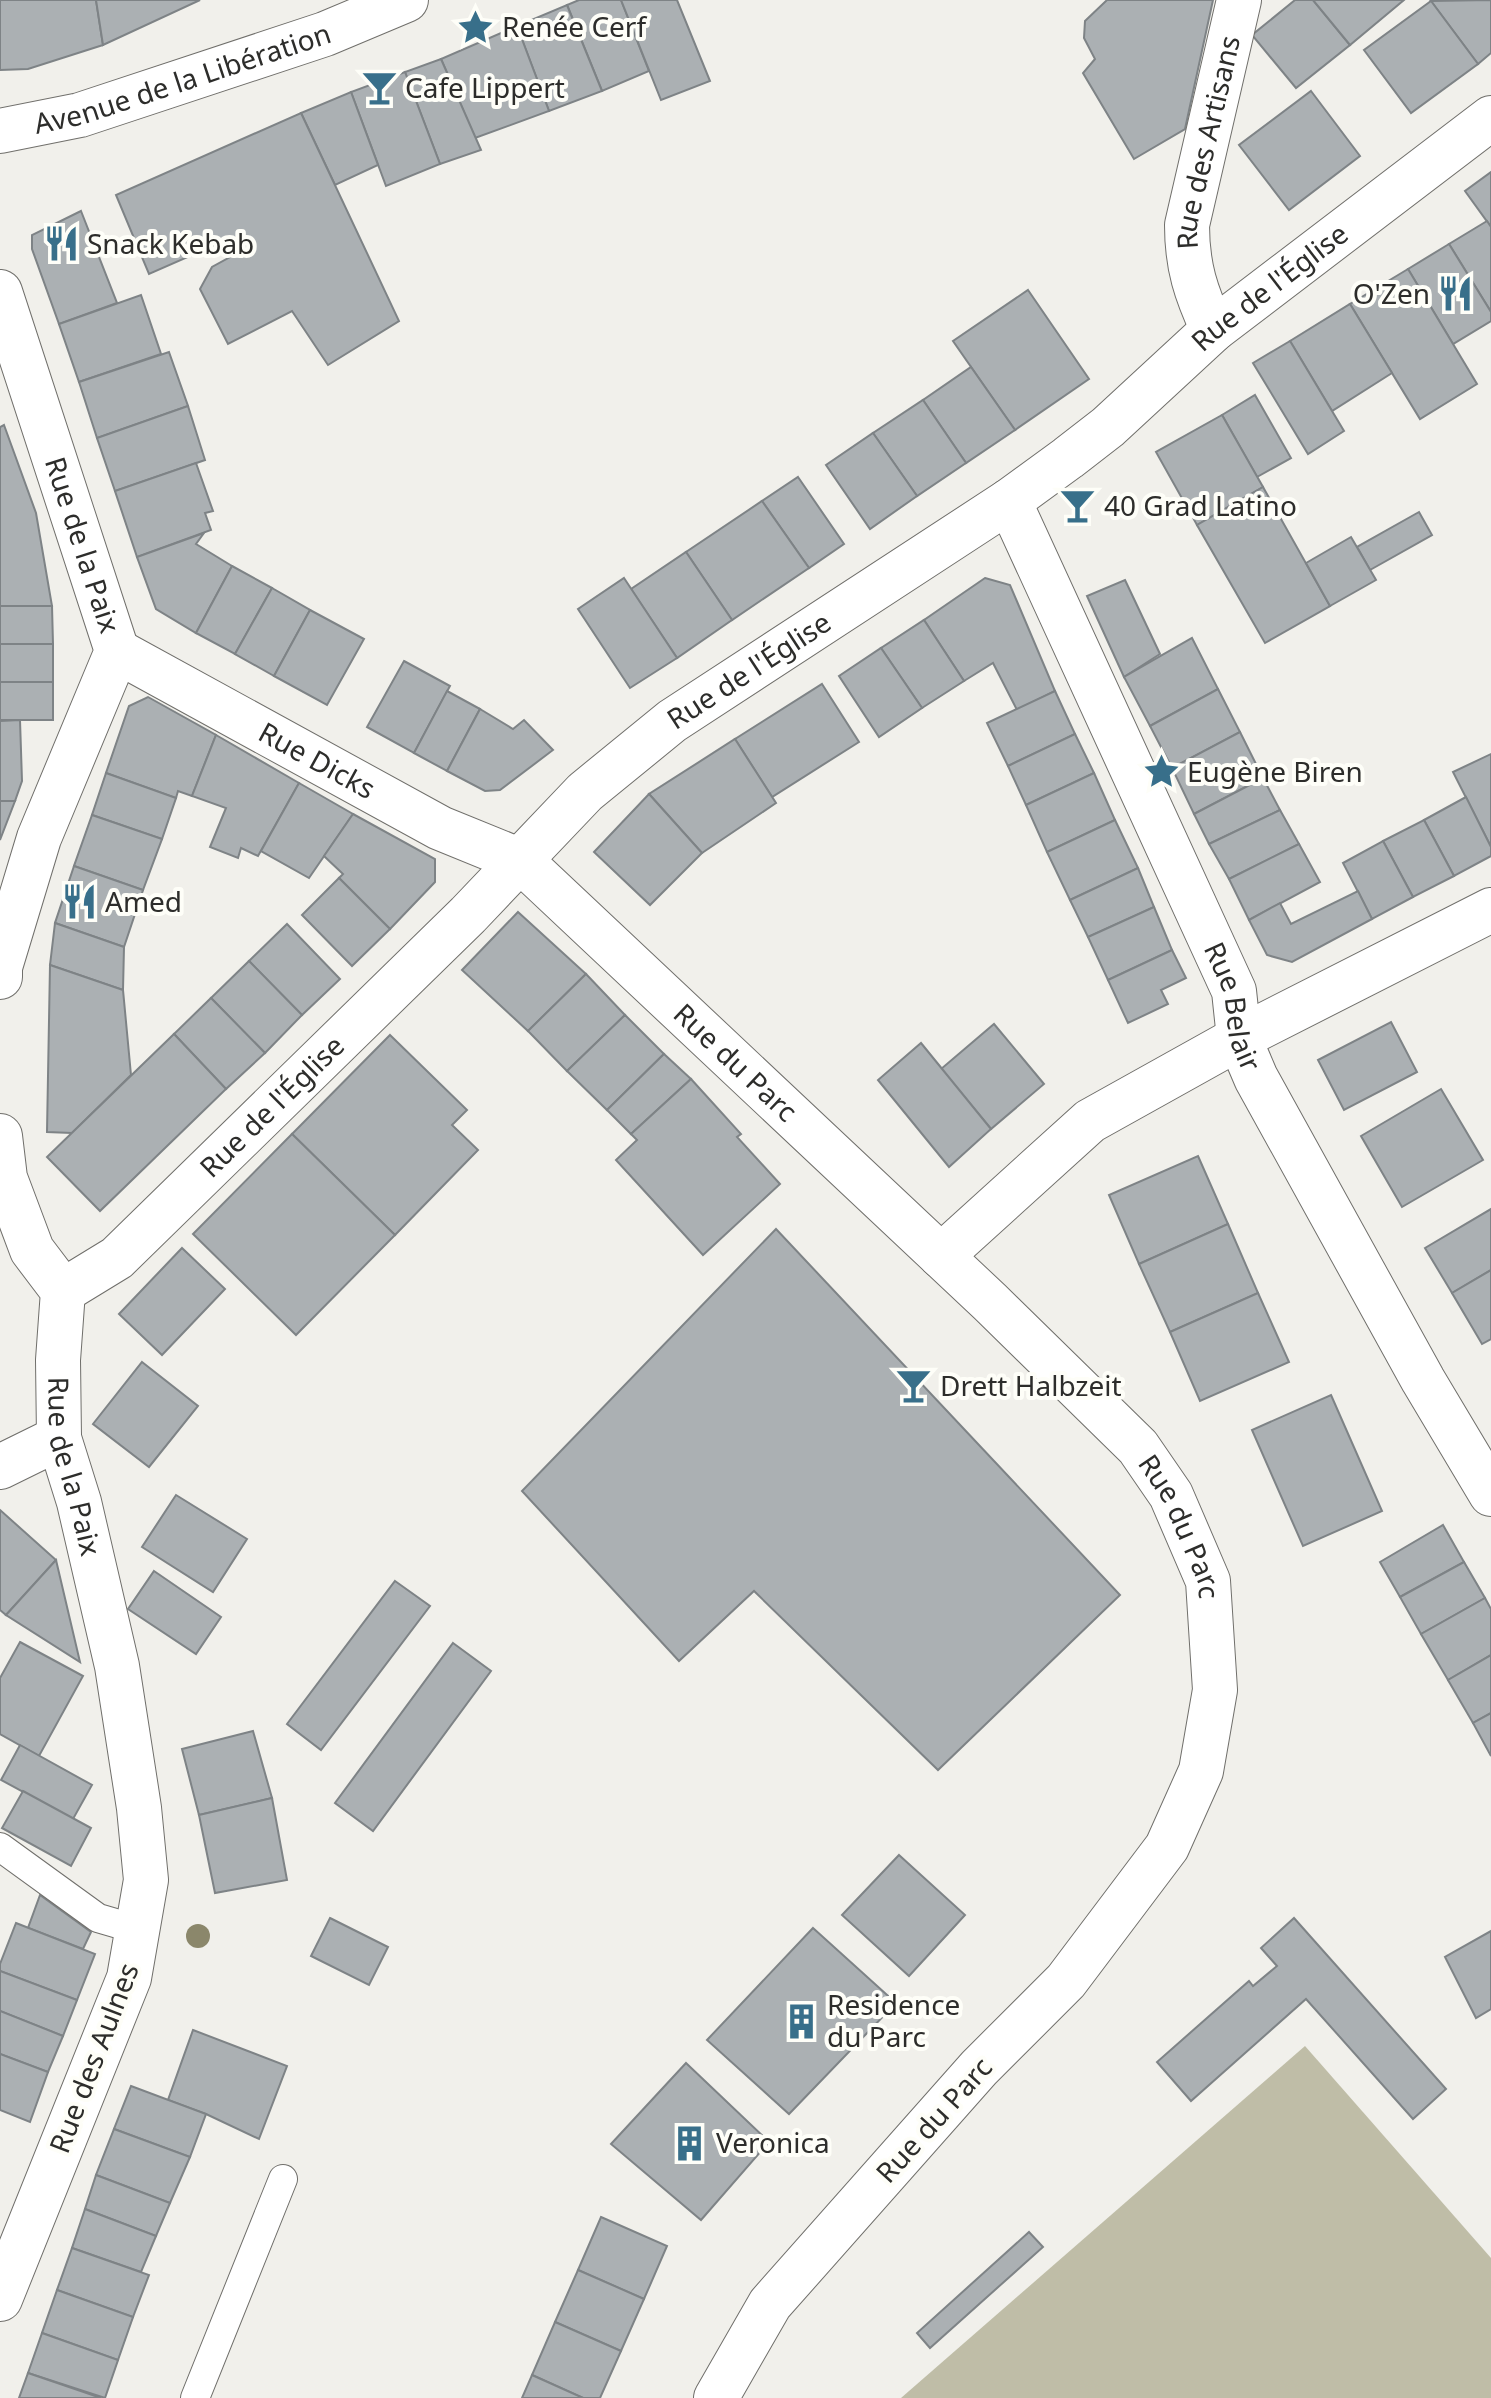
<svg xmlns="http://www.w3.org/2000/svg" width="1491" height="2398" font-family="'Noto Sans',sans-serif">
<style>
.green{fill:#bfbda7}
.building{fill:#abb0b3;stroke:#7e8386;stroke-width:2}
.lines{fill:none;stroke-linecap:round;stroke-linejoin:round}
.service-casing{stroke:#706f6b;stroke-width:30}
.minor-casing{stroke:#706f6b;stroke-width:46}
.tertiary-casing{stroke:#706f6b;stroke-width:46}
.service{stroke:#fff;stroke-width:28}
.minor{stroke:#fff;stroke-width:44}
.tertiary{stroke:#fff;stroke-width:44}
.tree{fill:#8b876b}
.labels{text-anchor:middle;stroke-width:8;stroke-linejoin:round;paint-order:stroke}
.poi-label{font-size:28px;fill:#2d2d2b;stroke:#fefef8;text-anchor:start}
.street-label{font-size:28px;fill:#2d2d2b;stroke:#fefef8}
</style>
<rect width="100%" height="100%" fill="#f1f0eb"/>
<!-- green -->
<polygon class="green" points="1305,2046 1491,2258 1491,2398 901,2398"/>
<!-- building -->
<g class="building">
<polygon points="0,0 96,0 103,45 28,69 0,70"/>
<polygon points="96,0 200,0 103,45"/>
<polygon points="579,0 621,0 649,71 602,91 567,5"/>
<polygon points="621,0 677,0 710,81 661,100"/>
<polygon points="1107,0 1213,0 1185,129 1134,159 1083,73 1095,59 1084,38 1085,21"/>
<polygon points="1295,0 1313,0 1350,45 1296,88 1252,35"/>
<polygon points="1313,0 1404,0 1350,45"/>
<polygon points="1491,0 1491,53 1478,64 1431,1"/>
<polygon points="1431,1 1478,64 1411,113 1364,50"/>
<polygon points="567,5 602,91 549,111 517,26"/>
<polygon points="517,26 549,111 475,138 441,59"/>
<polygon points="441,59 481,150 440,164 405,72"/>
<polygon points="405,72 440,164 386,186 351,92"/>
<polygon points="1311,91 1360,156 1289,210 1239,145"/>
<polygon points="351,92 378,165 335,185 301,113"/>
<polygon points="301,113 399,321 328,365 292,311 228,344 200,289 212,267 230,257 224,241 149,274 116,195"/>
<polygon points="1491,172 1491,227 1465,191"/>
<polygon points="81,211 117,303 59,324 32,249 32,235"/>
<polygon points="1487,221 1491,227 1491,312 1449,244"/>
<polygon points="1449,244 1491,312 1491,321 1453,344 1408,269"/>
<polygon points="1408,269 1477,384 1420,419 1350,304"/>
<polygon points="1028,290 1089,379 1015,430 953,341"/>
<polygon points="141,295 161,354 79,382 59,324"/>
<polygon points="1350,304 1392,373 1332,411 1290,341"/>
<polygon points="1290,341 1344,431 1308,454 1253,363"/>
<polygon points="169,352 188,406 97,438 79,382"/>
<polygon points="971,367 1015,430 966,463 923,400"/>
<polygon points="1255,395 1291,458 1257,477 1222,415"/>
<polygon points="923,400 966,463 917,496 873,433"/>
<polygon points="188,406 205,460 115,491 97,438"/>
<polygon points="1222,415 1263,487 1197,525 1156,452"/>
<polygon points="4,425 36,513 52,606 0,606 0,427"/>
<polygon points="873,433 917,496 870,529 826,465"/>
<polygon points="196,463 213,511 205,513 211,530 137,557 115,491"/>
<polygon points="798,477 844,544 809,568 762,501"/>
<polygon points="1263,487 1330,606 1265,643 1197,525"/>
<polygon points="762,501 809,568 732,620 686,552"/>
<polygon points="1419,512 1432,535 1370,570 1357,547"/>
<polygon points="204,533 196,544 232,566 196,633 156,609 137,557"/>
<polygon points="1351,537 1376,580 1330,606 1306,563"/>
<polygon points="686,552 732,620 677,658 631,589"/>
<polygon points="232,566 272,588 235,654 196,633"/>
<polygon points="624,578 677,658 630,688 578,609"/>
<polygon points="985,578 1010,585 1055,691 1017,710 993,663 964,681 924,620"/>
<polygon points="1125,580 1160,654 1124,677 1087,596"/>
<polygon points="272,588 310,610 274,676 235,654"/>
<polygon points="0,606 52,606 53,644 0,644"/>
<polygon points="310,610 364,639 327,705 274,676"/>
<polygon points="924,620 964,681 922,708 881,648"/>
<polygon points="1192,638 1218,689 1150,726 1124,677"/>
<rect x="0" y="644" width="53" height="38"/>
<polygon points="881,648 922,708 879,737 839,676"/>
<polygon points="404,661 450,686 414,753 367,727"/>
<rect x="0" y="682" width="53" height="38"/>
<polygon points="822,684 859,742 772,797 735,739"/>
<polygon points="1218,689 1240,732 1172,768 1150,726"/>
<polygon points="447,691 480,709 447,771 414,753"/>
<polygon points="1055,691 1075,734 1008,766 987,723"/>
<polygon points="148,697 216,735 192,796 178,791 176,798 106,773 129,706"/>
<polygon points="480,709 513,729 524,720 553,750 500,790 485,791 447,771"/>
<polygon points="20,720 22,781 15,801 0,801 0,721"/>
<polygon points="1240,732 1263,778 1194,814 1172,768"/>
<polygon points="1075,734 1094,773 1026,805 1008,766"/>
<polygon points="216,735 299,783 258,856 241,848 238,858 210,847 226,808 192,796"/>
<polygon points="735,739 776,803 702,853 649,794"/>
<polygon points="1491,754 1491,847 1453,772"/>
<polygon points="106,773 176,798 162,839 92,815"/>
<polygon points="1094,773 1115,820 1047,852 1026,805"/>
<polygon points="1263,778 1280,810 1209,844 1194,814"/>
<polygon points="299,783 353,814 309,878 261,851"/>
<polygon points="649,794 702,853 650,905 594,852"/>
<polygon points="1466,797 1491,847 1491,856 1454,876 1424,820"/>
<polygon points="0,801 15,801 0,840"/>
<polygon points="1280,810 1299,844 1229,879 1209,844"/>
<polygon points="353,814 435,859 435,882 390,929 339,878 343,874 324,856"/>
<polygon points="92,815 162,839 143,890 74,866"/>
<polygon points="1115,820 1138,868 1070,900 1047,852"/>
<polygon points="1424,820 1454,876 1413,897 1383,841"/>
<polygon points="1383,841 1413,897 1372,919 1343,863"/>
<polygon points="1299,844 1320,882 1249,920 1229,879"/>
<polygon points="74,866 143,890 124,947 55,923"/>
<polygon points="1138,868 1154,907 1088,937 1070,900"/>
<polygon points="339,878 390,929 352,966 302,915"/>
<polygon points="1358,891 1372,919 1292,962 1267,955 1249,920 1280,903 1291,924"/>
<polygon points="1154,907 1172,950 1108,980 1088,937"/>
<polygon points="518,912 586,974 528,1031 462,970"/>
<polygon points="55,923 124,947 123,990 50,965"/>
<polygon points="287,924 340,979 302,1015 249,961"/>
<polygon points="1172,950 1186,978 1161,990 1168,1004 1128,1023 1108,980"/>
<polygon points="249,961 302,1015 265,1053 211,998"/>
<polygon points="50,965 123,990 131,1075 72,1133 47,1132"/>
<polygon points="586,974 625,1015 567,1071 528,1031"/>
<polygon points="211,998 265,1053 226,1089 174,1034"/>
<polygon points="625,1015 664,1054 607,1110 567,1071"/>
<polygon points="1391,1022 1417,1072 1344,1110 1318,1060"/>
<polygon points="994,1024 1044,1084 991,1129 941,1069"/>
<polygon points="174,1034 226,1089 100,1211 47,1157"/>
<polygon points="390,1035 467,1110 452,1125 478,1150 395,1235 292,1134"/>
<polygon points="921,1043 991,1129 949,1167 878,1080"/>
<polygon points="664,1054 691,1079 631,1134 607,1110"/>
<polygon points="691,1079 741,1134 737,1137 780,1184 703,1255 616,1160 637,1140 631,1134"/>
<polygon points="1441,1089 1483,1160 1402,1207 1361,1136"/>
<polygon points="292,1134 395,1235 296,1335 193,1234"/>
<polygon points="1198,1156 1228,1224 1139,1264 1109,1195"/>
<polygon points="1491,1209 1491,1270 1452,1293 1425,1248"/>
<polygon points="1228,1224 1258,1293 1170,1332 1139,1264"/>
<polygon points="776,1229 1120,1595 938,1770 754,1591 679,1661 522,1491"/>
<polygon points="182,1248 225,1289 162,1355 119,1314"/>
<polygon points="1491,1270 1491,1339 1482,1344 1452,1293"/>
<polygon points="1258,1293 1289,1362 1200,1401 1170,1332"/>
<polygon points="142,1362 198,1406 149,1467 93,1424"/>
<polygon points="1331,1395 1382,1511 1303,1546 1252,1430"/>
<polygon points="176,1495 247,1539 213,1592 142,1547"/>
<polygon points="0,1510 56,1560 6,1615 0,1610"/>
<polygon points="1443,1525 1464,1562 1400,1597 1380,1562"/>
<polygon points="56,1560 80,1662 6,1615"/>
<polygon points="1464,1562 1485,1598 1421,1634 1400,1597"/>
<polygon points="154,1571 221,1617 196,1654 128,1609"/>
<polygon points="395,1581 430,1606 321,1750 287,1724"/>
<polygon points="1485,1598 1491,1609 1491,1655 1448,1680 1421,1634"/>
<polygon points="20,1642 83,1676 39,1756 0,1734 0,1678"/>
<polygon points="453,1643 491,1671 373,1831 335,1803"/>
<polygon points="1491,1655 1491,1713 1473,1723 1448,1680"/>
<polygon points="1491,1713 1491,1756 1473,1723"/>
<polygon points="253,1731 272,1798 199,1815 182,1749"/>
<polygon points="20,1745 92,1785 73,1819 1,1780"/>
<polygon points="23,1791 91,1828 71,1866 2,1828"/>
<polygon points="272,1798 287,1880 215,1893 199,1815"/>
<polygon points="899,1855 965,1915 909,1976 842,1915"/>
<polygon points="40,1895 91,1932 83,1949 28,1928"/>
<polygon points="330,1918 388,1947 369,1985 311,1956"/>
<polygon points="1294,1918 1446,2089 1413,2119 1306,1999 1191,2101 1157,2062 1249,1981 1253,1986 1277,1966 1261,1948"/>
<polygon points="16,1923 95,1954 77,2000 0,1971 0,1964"/>
<polygon points="813,1928 896,2003 789,2114 707,2040"/>
<polygon points="1491,1931 1491,2009 1476,2018 1445,1957"/>
<polygon points="0,1971 77,2000 63,2036 0,2011"/>
<polygon points="0,2011 63,2036 48,2072 0,2054"/>
<polygon points="193,2030 287,2066 259,2139 206,2114 168,2100"/>
<polygon points="0,2054 48,2072 30,2122 0,2110"/>
<polygon points="686,2063 769,2142 701,2220 611,2144"/>
<polygon points="131,2086 206,2114 190,2157 114,2129"/>
<polygon points="114,2129 190,2157 170,2203 96,2175"/>
<polygon points="96,2175 170,2203 156,2236 85,2209"/>
<polygon points="85,2209 156,2236 141,2272 72,2248"/>
<polygon points="601,2217 667,2246 644,2299 578,2270"/>
<polygon points="1029,2232 1043,2247 930,2348 917,2333"/>
<polygon points="72,2248 149,2275 133,2317 57,2290"/>
<polygon points="578,2270 644,2299 621,2351 555,2322"/>
<polygon points="57,2290 133,2317 118,2360 42,2333"/>
<polygon points="555,2322 621,2351 600,2398 583,2398 532,2375"/>
<polygon points="42,2333 118,2360 105,2398 28,2373"/>
<polygon points="28,2373 101,2398 19,2398"/>
<polygon points="532,2375 583,2398 522,2398"/>
</g>
<g class="lines">
<defs>
<g id="service">
<polyline points="0,1847 98,1918 139,1930"/>
<polyline points="195,2398 283,2179"/>
</g>
<g id="minor">
<path id="s1" d="M0,292L117,651L39,838L0,967V977"/>
<path id="s2" d="M1213,330C1196,293 1187,267 1187,225L1239,0"/>
<path id="s3" d="M1009,501L1234,991L1239,1038L1256,1078L1423,1380L1491,1494"/>
<path id="s4" d="M117,651L440,828L521,861L990,1302L1138,1447L1171,1495L1208,1581L1215,1690L1201,1771L1167,1847L1066,1981L979,2068L770,2304L716,2398"/>
<path id="s5" d="M0,1136L5,1178L32,1250L63,1291L58,1360L59,1438L79,1502L117,1666L139,1808L146,1880L129,1978L0,2299"/>
<polyline points="941,1256 1090,1121 1239,1038 1491,910"/>
<path id="s6" d="M63,1291L117,1258L468,915L585,792L672,721L1009,501L1068,458L1108,427L1213,330L1491,118"/>
<polyline points="0,1467 59,1438"/>
</g>
<g id="tertiary">
<path id="s7" d="M0,131L80,115L325,34L406,0"/>
</g>
</defs>
<!-- service casing -->
<use href="#service" class="service-casing"/>
<!-- minor casing -->
<use href="#minor" class="minor-casing"/>
<!-- tertiary casing -->
<use href="#tertiary" class="tertiary-casing"/>
<!-- service -->
<use href="#service" class="service"/>
<!-- minor -->
<use href="#minor" class="minor"/>
<!-- tertiary -->
<use href="#tertiary" class="tertiary"/>
</g>
<!-- trees -->
<circle class="tree" cx="198" cy="1936" r="12"/>
<!-- icons -->
<defs>
<symbol id="sight-bare" viewBox="-9 -9 18 18"><path d="M0-6L1.8-2.2L6-1.7L2.9 1.2L3.7 5.4L0 3.3L-3.7 5.4L-2.9 1.2L-6-1.7L-1.8-2.2Z" fill="#386f8a" stroke="#fefef8" stroke-width="2.5" paint-order="stroke"/></symbol>
<symbol id="bar-bare" viewBox="-9 -9 18 18"><path d="M-6-5H6L.8 .8V4.5H3.5V6h-7V4.5H-.8V.8Z" fill="#386f8a" stroke="#fefef8" stroke-width="2.5" paint-order="stroke"/></symbol>
<symbol id="restaurant-bare" viewBox="-9 -9 18 18"><path d="M-5-6h1v4h1v-4h1v4h1v-4h1v5L-1.5 .5V6h-2V.5L-5-1ZM5-6V6H3V1.5H1.5Q1.5-4 5-6Z" fill="#386f8a" stroke="#fefef8" stroke-width="2.5" paint-order="stroke"/></symbol>
<symbol id="building-bare" viewBox="-9 -9 18 18"><path d="M-4-6H4V6H1V3H-1V6H-4ZM-2.5-4.3h1.7v1.8h-1.7ZM.8-4.3h1.7v1.8H.8ZM-2.5-1h1.7V.8h-1.7ZM.8-1h1.7V.8H.8Z" fill="#386f8a" stroke="#fefef8" stroke-width="2.5" paint-order="stroke"/></symbol>
</defs>
<g fill-rule="evenodd">
<use href="#sight-bare" x="450" y="2" width="51" height="51"/>
<use href="#bar-bare" x="354" y="62" width="51" height="51"/>
<use href="#restaurant-bare" x="36" y="218" width="51" height="51"/>
<use href="#restaurant-bare" x="1430" y="268" width="51" height="51"/>
<use href="#bar-bare" x="1052" y="480" width="51" height="51"/>
<use href="#sight-bare" x="1136" y="746" width="51" height="51"/>
<use href="#restaurant-bare" x="54" y="876" width="51" height="51"/>
<use href="#bar-bare" x="888" y="1360" width="51" height="51"/>
<use href="#building-bare" x="776" y="1996" width="51" height="51"/>
<use href="#building-bare" x="664" y="2118" width="51" height="51"/>
</g>
<g class="labels">
<!-- poi labels -->
<g class="poi-label">
<text x="502" y="37">Renée Cerf</text>
<text x="405" y="98">Cafe Lippert</text>
<text x="87" y="254">Snack Kebab</text>
<text x="1430" y="304" text-anchor="end">O'Zen</text>
<text x="1104" y="516">40 Grad Latino</text>
<text x="1187" y="782">Eugène Biren</text>
<text x="105" y="912">Amed</text>
<text x="940" y="1396">Drett Halbzeit</text>
<text x="827" y="2015">Residence<tspan x="827" dy="32">du Parc</tspan></text>
<text x="716" y="2153">Veronica</text>
</g>
<!-- street labels -->
<g class="street-label">
<text dy="10" stroke="none"><textPath href="#s7" startOffset="190">Avenue de la Libération</textPath></text>
<text dy="10" stroke="none"><textPath href="#s2" startOffset="194">Rue des Artisans</textPath></text>
<text dy="10" stroke="none"><textPath href="#s6" startOffset="1576">Rue de l'Église</textPath></text>
<text dy="10" stroke="none"><textPath href="#s1" startOffset="266">Rue de la Paix</textPath></text>
<text dy="10" stroke="none"><textPath href="#s6" startOffset="928">Rue de l'Église</textPath></text>
<text dy="10" stroke="none"><textPath href="#s4" startOffset="228">Rue Dicks</textPath></text>
<text dy="10" stroke="none"><textPath href="#s3" startOffset="554">Rue Belair</textPath></text>
<text dy="10" stroke="none"><textPath href="#s4" startOffset="750">Rue du Parc</textPath></text>
<text dy="10" stroke="none"><textPath href="#s6" startOffset="280">Rue de l'Église</textPath></text>
<text dy="10" stroke="none"><textPath href="#s5" startOffset="348">Rue de la Paix</textPath></text>
<text dy="10" stroke="none"><textPath href="#s4" startOffset="1398">Rue du Parc</textPath></text>
<text transform="translate(94 2058) rotate(-69)" y="10">Rue des Aulnes</text>
<text transform="translate(934 2120) rotate(-48)" y="10">Rue du Parc</text>
</g>
</g>
</svg>
